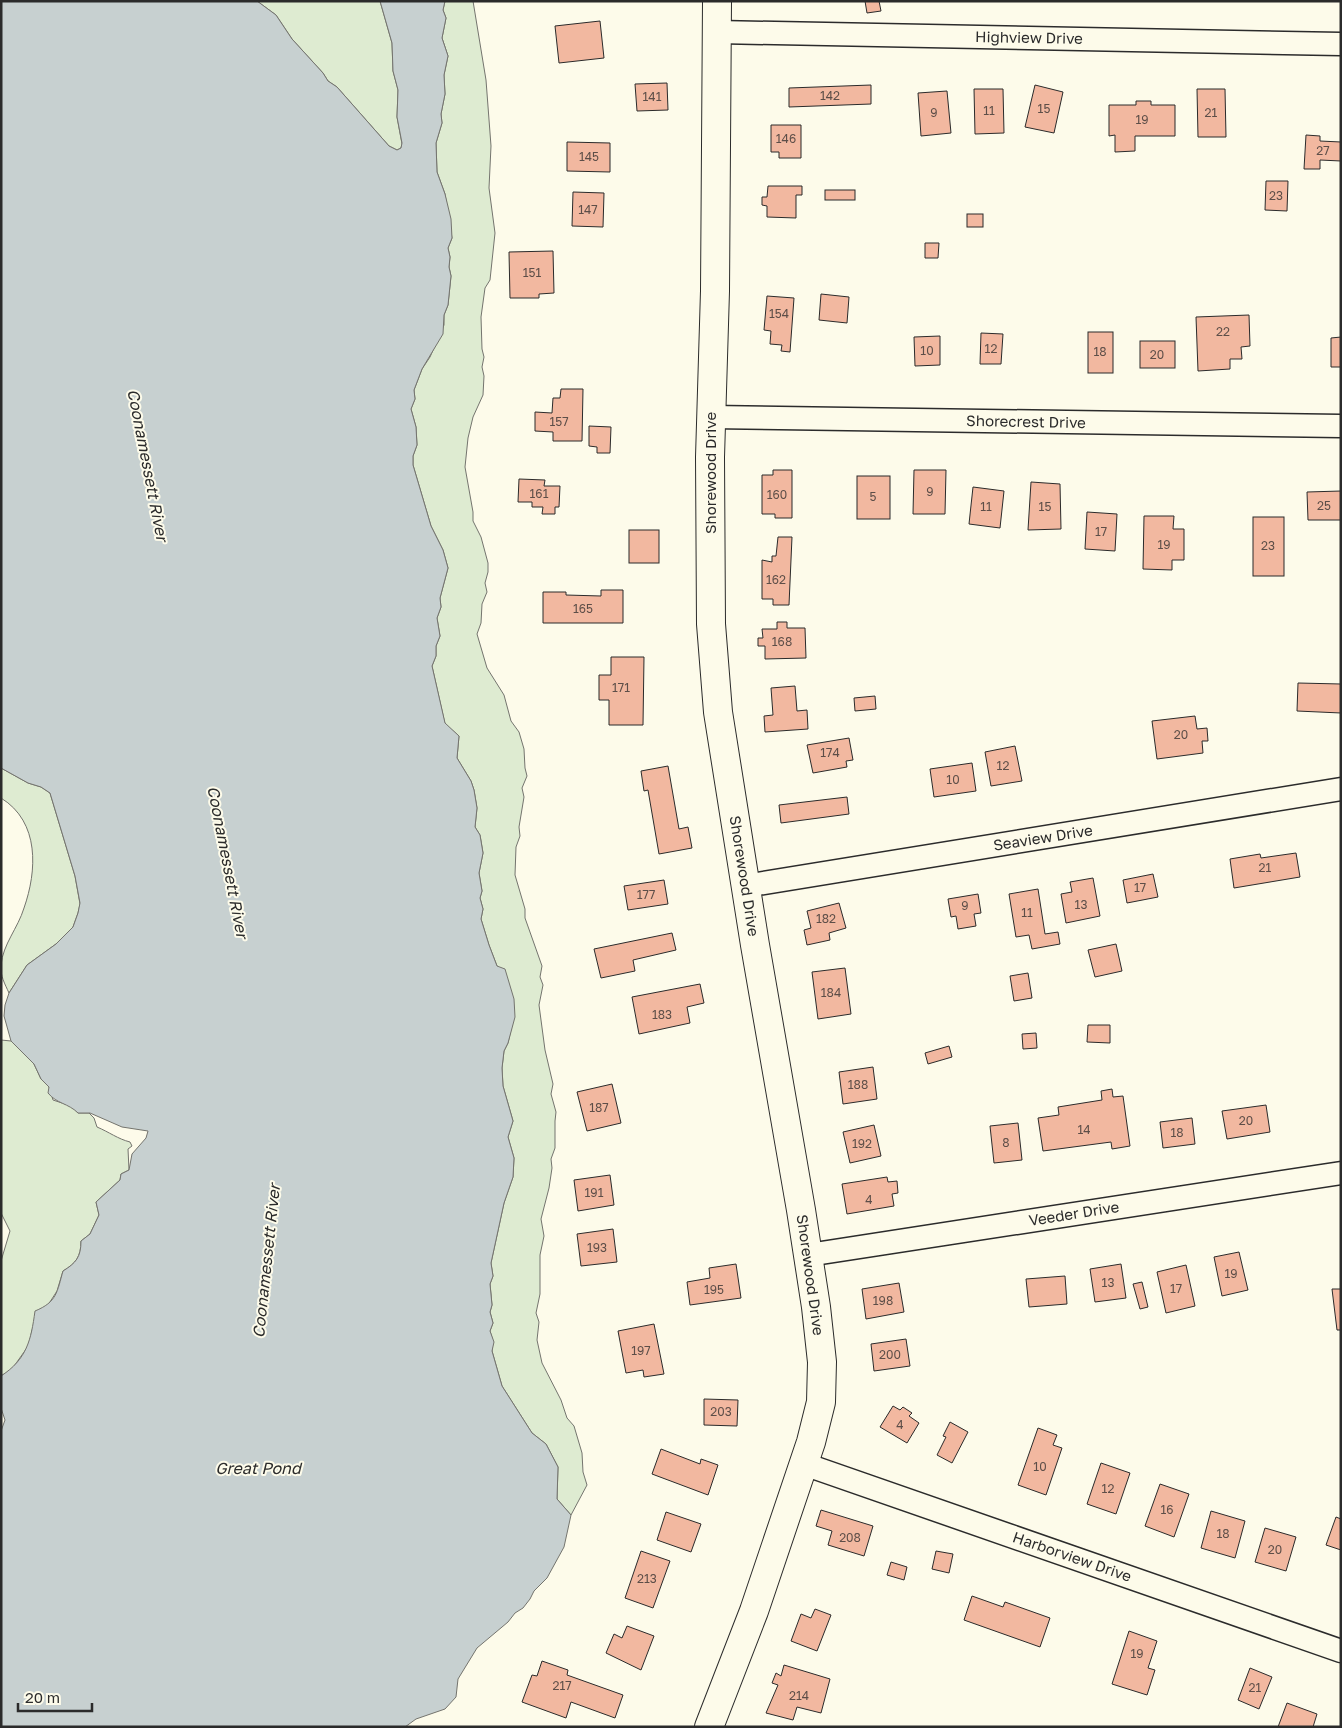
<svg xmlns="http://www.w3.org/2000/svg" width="1342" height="1728" font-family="'Golos Text',sans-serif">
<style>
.green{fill:#deebd1;stroke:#74746e}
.water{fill:#c7d0d0;stroke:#74746e}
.building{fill:#f2b8a0;stroke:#2b2b2b}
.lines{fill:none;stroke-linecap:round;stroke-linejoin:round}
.street-casing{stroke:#2b2b2b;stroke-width:25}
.secondary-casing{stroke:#2b2b2b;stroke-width:30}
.street{stroke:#fdfbea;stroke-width:22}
.secondary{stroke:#fdfbea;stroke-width:28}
.labels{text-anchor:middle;stroke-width:4;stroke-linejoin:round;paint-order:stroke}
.number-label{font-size:12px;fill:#5d4e48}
.street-label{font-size:15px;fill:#2b2b2b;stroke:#fdfbea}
.water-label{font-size:16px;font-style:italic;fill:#2b2b2b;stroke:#fdfbea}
</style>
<rect width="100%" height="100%" fill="#fdfbea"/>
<!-- green -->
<g class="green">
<polygon points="257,1 380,1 392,43 393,71 398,90 397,117 402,144 401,148 397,150 389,146 337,87 328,81 323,73 292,39 276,15"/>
<polygon points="445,1 473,1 486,80 491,146 489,188 495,233 490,280 485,288 481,317 482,349 484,357 482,367 484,376 483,395 473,417 468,438 465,467 473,512 473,521 481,537 488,563 488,572 485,583 487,592 482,604 481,623 477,634 487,668 504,695 511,721 519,732 524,749 525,768 527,776 522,788 524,797 519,827 520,836 516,847 515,875 525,909 525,918 542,966 540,977 543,985 539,1005 545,1050 553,1084 551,1094 556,1112 555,1121 555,1148 551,1159 552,1168 549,1188 541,1219 544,1236 540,1255 540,1294 536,1313 539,1322 537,1340 542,1363 561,1400 567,1418 574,1426 582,1453 583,1472 587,1485 571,1515 557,1499 558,1467 546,1444 532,1433 502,1386 492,1351 493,1341 490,1331 493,1323 490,1312 492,1305 490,1284 493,1276 491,1263 504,1203 513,1177 514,1158 508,1137 513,1121 503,1086 502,1068 504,1051 508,1043 512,1025 497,966 489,945 481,919 483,909 480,898 482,891 479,873 483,853 480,835 475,827 477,808 474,790 471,781 457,758 459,736 445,724 432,666 436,656 436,646 440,636 437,618 441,607 440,598 448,568 443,550 431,526 413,465 413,456 417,445 416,427 411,409 415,399 414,390 422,369 430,357 444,325 444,315 448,305 451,276 449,267 450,257 448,248 452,238 445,194 437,172 436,143 442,123 441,114 445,94 444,75 448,56 442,38 446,18 443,10"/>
<path d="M1,768L28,783L41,787L50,793L75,876L80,904L78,913L73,927L56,944L27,965L9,993C5,984 0,976 1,965C3,944 18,928 24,908C37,871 40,822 1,798Z"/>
<path d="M1,1040L11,1041L34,1064L41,1079L49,1087L53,1100L71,1106L78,1113H89L94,1118L97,1127C109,1132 118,1139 130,1142L132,1146L128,1149L129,1170L121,1174L120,1180L96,1202L99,1215L90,1234L81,1241C81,1257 76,1263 63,1271L57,1291L32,1330L29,1345L12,1369L1,1376V1261L10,1231L1,1213Z"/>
</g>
<!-- water -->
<path class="water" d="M1,1H257L276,15L292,39L323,73L328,81L337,87L389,146L397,150L401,148L402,143L397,117L398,90L393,71L392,43L380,1H445L443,10L446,18L442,38L448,56L444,75L445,94L441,114L442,123L436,143L437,172L445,194L451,219L452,238L448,248L450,257L449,267L451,276L448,305L444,315L443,334L422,369L414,390L415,399L411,409L416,427L417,445L413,456V465L431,526L443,550L448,568L440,598L441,607L437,618L440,636L436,646V656L432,666L445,723L459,736L457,758L471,781L474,790L477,808L475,827L480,835L483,853L479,873L482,891L480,898L483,909L481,919L489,945L497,966L505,969L514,999L515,1017L508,1043L504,1051L502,1068L503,1086L513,1121L508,1137L514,1158L513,1177L504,1203L491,1263L493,1276L490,1284L492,1305L490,1312L493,1323L490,1331L494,1342L492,1351L502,1386L532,1433L546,1444L558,1467L557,1499L571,1515L564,1547L547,1578L534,1591L530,1599L523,1608L515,1613L508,1622L477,1648L458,1679L456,1697L445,1709L416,1719L405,1727H1V1431L5,1420L1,1408V1376C27,1359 31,1340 35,1311C57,1302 57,1292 63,1271C76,1263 81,1257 81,1241L90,1234L99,1215L96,1202L120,1180L121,1174L129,1170L132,1154L146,1138L148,1131L122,1127L90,1113H78C68,1103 57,1104 48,1093L49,1087L41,1079L34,1064L11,1041L4,1016L5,1005L9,993L27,965L56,944L73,927L78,913L80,903L75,876L50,793L41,787L28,783L1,768Z"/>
<!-- building -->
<g class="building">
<polygon points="865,1 879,1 881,11 867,13"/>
<polygon points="600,21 604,58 559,63 555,26"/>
<polygon points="667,83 668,110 637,111 635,84"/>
<polygon points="871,85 871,104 789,107 789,88"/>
<polygon points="1035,85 1063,92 1054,133 1025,127"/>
<polygon points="974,89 1003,89 1004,133 975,134"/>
<polygon points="1197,89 1225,89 1226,137 1198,137"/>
<polygon points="947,91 951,133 921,136 918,93"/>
<polygon points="1136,101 1151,101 1151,105 1175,105 1175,136 1135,136 1135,151 1115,152 1115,135 1109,136 1109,105 1136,105"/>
<polygon points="771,125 801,125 801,158 779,158 779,152 771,152"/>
<polygon points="1306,135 1320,136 1320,141 1341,142 1341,161 1320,160 1320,169 1304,169"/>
<polygon points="567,142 610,143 610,172 567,171"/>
<polygon points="1266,181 1288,181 1287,211 1265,210"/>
<polygon points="768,186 802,186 802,195 796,195 796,218 767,217 767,206 762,205 762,197 767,197"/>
<rect x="825" y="190" width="30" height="10"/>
<polygon points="573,192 604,193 603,227 572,226"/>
<rect x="967" y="214" width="16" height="13"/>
<polygon points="925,243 939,243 938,258 925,258"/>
<polygon points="553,251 554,293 539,294 539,298 510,298 509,252"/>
<polygon points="821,294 849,297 847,323 819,320"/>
<polygon points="767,296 794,298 790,352 781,351 782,345 770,344 771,331 764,330"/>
<polygon points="1249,315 1250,346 1241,347 1242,359 1230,359 1230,369 1198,371 1196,317"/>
<rect x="1088" y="332" width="25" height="41"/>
<polygon points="981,333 1003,334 1001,364 980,364"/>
<polygon points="940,336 940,365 915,366 914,337"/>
<polygon points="1341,337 1341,367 1331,367 1331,338"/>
<rect x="1140" y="341" width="35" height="27"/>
<polygon points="561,389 583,389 582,441 553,441 553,432 535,431 535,412 552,413 553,398 560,398"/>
<polygon points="589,426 611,427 610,453 597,453 597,447 589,446"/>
<polygon points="773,470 792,470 792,518 775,518 775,514 762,514 762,475 773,475"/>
<polygon points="914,470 946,470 945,514 913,514"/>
<rect x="857" y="476" width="33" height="43"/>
<polygon points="519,479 545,480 544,486 560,486 559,507 555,507 555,514 542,514 543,507 532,507 532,502 518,502"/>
<polygon points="1031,482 1060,484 1061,529 1028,530"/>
<polygon points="973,487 1004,491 1000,528 969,524"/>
<polygon points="1341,491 1341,520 1308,520 1307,492"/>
<polygon points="1087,512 1117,514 1115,551 1085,549"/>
<polygon points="1144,516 1174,516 1173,529 1184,529 1184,560 1172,560 1172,570 1143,569"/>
<rect x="1253" y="517" width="31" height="59"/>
<rect x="629" y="530" width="30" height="33"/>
<polygon points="778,537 792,537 789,605 773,605 773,599 762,599 762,560 772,562 772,556 776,556"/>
<polygon points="601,590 623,590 623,623 543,623 543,592 566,592 566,595 601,596"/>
<polygon points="777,622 787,622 787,628 805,628 806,658 765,659 765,646 758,646 758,638 763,638 762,629 777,629"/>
<polygon points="611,657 644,657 643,725 609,725 609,700 599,700 599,675 611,675"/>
<polygon points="1298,683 1341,684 1341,713 1297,711"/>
<polygon points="795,686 797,711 807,710 808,729 765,732 764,716 773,715 771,688"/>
<polygon points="875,696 876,709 855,711 854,698"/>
<polygon points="1195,716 1197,729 1207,728 1208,741 1202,741 1203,753 1157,759 1152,721"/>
<polygon points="849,738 853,760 846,761 847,767 813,773 807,745"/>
<polygon points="1015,746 1022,781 991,786 985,752"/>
<polygon points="972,763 976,791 934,797 930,769"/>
<polygon points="668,766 679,829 688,827 692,848 659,854 648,790 644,791 641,771"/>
<polygon points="847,797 849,814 781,823 779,805"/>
<polygon points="1296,853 1300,877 1234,888 1230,859 1260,854 1261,858"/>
<polygon points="1153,874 1158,897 1127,903 1123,880"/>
<polygon points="1093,878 1100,916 1066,923 1061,894 1072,892 1070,882"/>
<polygon points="664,880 668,904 628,910 624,886"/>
<polygon points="1038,889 1045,934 1058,932 1060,944 1032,949 1029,935 1016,937 1009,894"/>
<polygon points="978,894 981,913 974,914 976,926 958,929 956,916 951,917 948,899"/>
<polygon points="839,903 846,928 829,933 830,940 807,945 804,930 811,928 807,911"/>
<polygon points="672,933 676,950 633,960 635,971 601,978 594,949"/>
<polygon points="1116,944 1122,971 1095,977 1088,950"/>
<polygon points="845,968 851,1014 818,1019 812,972"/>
<polygon points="1028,973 1032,998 1014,1001 1010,976"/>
<polygon points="700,984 704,1003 687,1007 690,1023 639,1034 632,997"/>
<polygon points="1088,1025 1110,1025 1110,1043 1087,1042"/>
<polygon points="1036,1033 1037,1048 1023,1049 1022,1034"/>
<polygon points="949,1046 952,1057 928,1064 925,1053"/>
<polygon points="873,1067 877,1099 843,1104 839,1072"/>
<polygon points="612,1084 621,1123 587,1131 577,1092"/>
<polygon points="1112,1089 1113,1097 1123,1096 1130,1146 1112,1149 1111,1142 1043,1151 1038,1118 1059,1115 1058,1107 1102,1100 1101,1091"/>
<polygon points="1266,1105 1270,1132 1227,1139 1222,1111"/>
<polygon points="1192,1118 1195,1144 1163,1148 1160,1122"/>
<polygon points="1018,1123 1022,1160 994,1163 990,1126"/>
<polygon points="874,1125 881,1156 850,1163 843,1132"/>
<polygon points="610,1175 614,1205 578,1211 574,1180"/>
<polygon points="887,1177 888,1182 897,1181 898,1193 892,1194 894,1206 847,1214 842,1184"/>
<polygon points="613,1229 617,1262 581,1266 577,1234"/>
<polygon points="1239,1252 1248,1290 1222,1296 1214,1257"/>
<polygon points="736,1264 741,1298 690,1305 687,1282 710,1278 709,1268"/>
<polygon points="1121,1264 1126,1298 1095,1302 1090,1269"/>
<polygon points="1186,1265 1195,1306 1166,1313 1157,1272"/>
<polygon points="1065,1276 1067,1304 1029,1307 1026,1279"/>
<polygon points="1142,1282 1148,1307 1140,1309 1133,1284"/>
<polygon points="899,1283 904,1312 866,1319 862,1289"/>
<polygon points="1332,1289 1341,1289 1341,1330 1337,1330"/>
<polygon points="654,1324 664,1374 644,1377 643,1370 626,1373 618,1331"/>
<polygon points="906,1339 910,1366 874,1371 871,1344"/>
<polygon points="704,1399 738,1400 737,1426 704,1425"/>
<polygon points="893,1406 900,1410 903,1407 912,1413 909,1416 919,1423 907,1443 880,1427"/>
<polygon points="950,1422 968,1432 952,1463 937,1455 946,1437 943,1436"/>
<polygon points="1038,1428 1057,1435 1053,1445 1062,1448 1046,1495 1018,1485"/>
<polygon points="661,1449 700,1464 701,1459 718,1465 708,1495 652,1474"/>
<polygon points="1101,1463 1130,1473 1116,1514 1087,1504"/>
<polygon points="1160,1484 1189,1494 1174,1537 1145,1526"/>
<polygon points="821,1510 873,1526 864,1556 828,1545 832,1531 816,1526"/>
<polygon points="1211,1511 1245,1521 1235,1558 1201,1548"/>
<polygon points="666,1512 701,1524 691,1552 657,1540"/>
<polygon points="1336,1517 1341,1519 1341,1550 1326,1545"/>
<polygon points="1265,1528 1296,1537 1286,1571 1255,1562"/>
<polygon points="641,1551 670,1561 653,1608 625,1598"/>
<polygon points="936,1551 953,1554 949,1573 932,1569"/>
<polygon points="891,1562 907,1567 904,1580 887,1575"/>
<polygon points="972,1596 1003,1607 1005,1602 1050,1618 1040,1647 964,1620"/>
<polygon points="815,1609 831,1615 817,1651 791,1641 801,1614 811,1618"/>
<polygon points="627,1626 654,1636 641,1670 606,1653 614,1634 622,1638"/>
<polygon points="1129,1631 1157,1641 1148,1668 1155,1670 1147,1695 1112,1684"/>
<polygon points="542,1661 568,1670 567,1675 623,1695 615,1718 571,1702 566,1718 522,1702 532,1675 537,1676"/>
<polygon points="784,1665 830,1679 821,1713 797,1707 793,1720 766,1713 778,1685 772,1683 776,1673 781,1676"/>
<polygon points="1250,1668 1272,1677 1259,1709 1238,1700"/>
<polygon points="1287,1703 1317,1714 1313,1727 1278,1727"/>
</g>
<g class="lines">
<defs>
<g id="street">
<polyline points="717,32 1341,44"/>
<polyline points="711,417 1341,426"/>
<polyline points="745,886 1341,789"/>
<polyline points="808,1255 1341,1173"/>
<polyline points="804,1464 1341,1651"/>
</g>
<polyline id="secondary" points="709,1727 754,1611 811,1442 821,1402 822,1362 816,1307 801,1210 755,945 718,712 711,624 710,457 715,291 717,1"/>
</defs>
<!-- street casing -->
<use href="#street" class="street-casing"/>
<!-- secondary casing -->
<use href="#secondary" class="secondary-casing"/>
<!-- street -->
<use href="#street" class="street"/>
<!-- secondary -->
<use href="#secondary" class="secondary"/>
</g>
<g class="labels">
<!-- number labels -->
<g class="number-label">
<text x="830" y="100">142</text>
<text x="652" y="101">141</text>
<text x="1044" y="113">15</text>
<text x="989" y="115">11</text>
<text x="934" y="117">9</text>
<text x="1211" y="117">21</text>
<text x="1142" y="124">19</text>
<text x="786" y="143">146</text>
<text x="1323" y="155">27</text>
<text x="589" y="161">145</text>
<text x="1276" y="200">23</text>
<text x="588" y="214">147</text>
<text x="532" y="277">151</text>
<text x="779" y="318">154</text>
<text x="1223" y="336">22</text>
<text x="991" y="353">12</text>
<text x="927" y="355">10</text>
<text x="1100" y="356">18</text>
<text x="1157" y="359">20</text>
<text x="559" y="426">157</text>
<text x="930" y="496">9</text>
<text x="539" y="498">161</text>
<text x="777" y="499">160</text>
<text x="873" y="501">5</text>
<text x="1324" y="510">25</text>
<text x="986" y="511">11</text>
<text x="1045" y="511">15</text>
<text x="1101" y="536">17</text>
<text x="1164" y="549">19</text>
<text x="1268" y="550">23</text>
<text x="776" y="584">162</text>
<text x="583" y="613">165</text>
<text x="782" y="646">168</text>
<text x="621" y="692">171</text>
<text x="1181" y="739">20</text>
<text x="830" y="757">174</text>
<text x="1003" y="770">12</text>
<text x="953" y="784">10</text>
<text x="1265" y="872">21</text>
<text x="1140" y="892">17</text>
<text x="646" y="899">177</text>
<text x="1081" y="909">13</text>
<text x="965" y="910">9</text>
<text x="1027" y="917">11</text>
<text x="826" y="923">182</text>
<text x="831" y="997">184</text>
<text x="662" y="1019">183</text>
<text x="858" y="1089">188</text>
<text x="599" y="1112">187</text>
<text x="1246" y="1125">20</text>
<text x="1084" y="1134">14</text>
<text x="1177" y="1137">18</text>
<text x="1006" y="1147">8</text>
<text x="862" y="1148">192</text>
<text x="594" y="1197">191</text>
<text x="869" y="1204">4</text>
<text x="597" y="1252">193</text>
<text x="1231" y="1278">19</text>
<text x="1108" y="1287">13</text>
<text x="1176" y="1293">17</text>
<text x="714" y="1294">195</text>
<text x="883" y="1305">198</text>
<text x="641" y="1355">197</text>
<text x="890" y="1359">200</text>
<text x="721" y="1416">203</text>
<text x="900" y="1429">4</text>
<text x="1040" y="1471">10</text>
<text x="1108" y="1493">12</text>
<text x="1167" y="1514">16</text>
<text x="1223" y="1538">18</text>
<text x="850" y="1542">208</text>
<text x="1275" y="1554">20</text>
<text x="647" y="1583">213</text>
<text x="1137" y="1658">19</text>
<text x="562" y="1690">217</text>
<text x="1255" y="1692">21</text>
<text x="799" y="1700">214</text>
</g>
<!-- street labels -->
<g class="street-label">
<text transform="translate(1029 38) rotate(1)" y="5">Highview Drive</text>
<text transform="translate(1026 422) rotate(1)" y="5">Shorecrest Drive</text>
<text transform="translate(711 473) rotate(-90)" y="5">Shorewood Drive</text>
<text transform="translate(1043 838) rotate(-9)" y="5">Seaview Drive</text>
<text transform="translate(744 876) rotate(81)" y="5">Shorewood Drive</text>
<text transform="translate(1074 1214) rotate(-9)" y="5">Veeder Drive</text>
<text transform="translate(810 1275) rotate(82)" y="5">Shorewood Drive</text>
<text transform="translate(1072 1557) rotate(19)" y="5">Harborview Drive</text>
</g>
<!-- water labels -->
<g class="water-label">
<text transform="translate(148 465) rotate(79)" y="6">Coonamessett River</text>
<text transform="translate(228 862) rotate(79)" y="6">Coonamessett River</text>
<text transform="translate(266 1261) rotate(-84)" y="6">Coonamessett River</text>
<text x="258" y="1474">Great Pond</text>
</g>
</g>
<!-- border -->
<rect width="1342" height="1728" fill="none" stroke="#2b2b2b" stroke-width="5"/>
<!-- scale -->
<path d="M18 1703v8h74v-8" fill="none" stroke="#2b2b2b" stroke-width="2.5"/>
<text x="25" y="1703" font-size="15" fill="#2b2b2b" stroke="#fdfbea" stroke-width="4" paint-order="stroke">20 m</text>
</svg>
